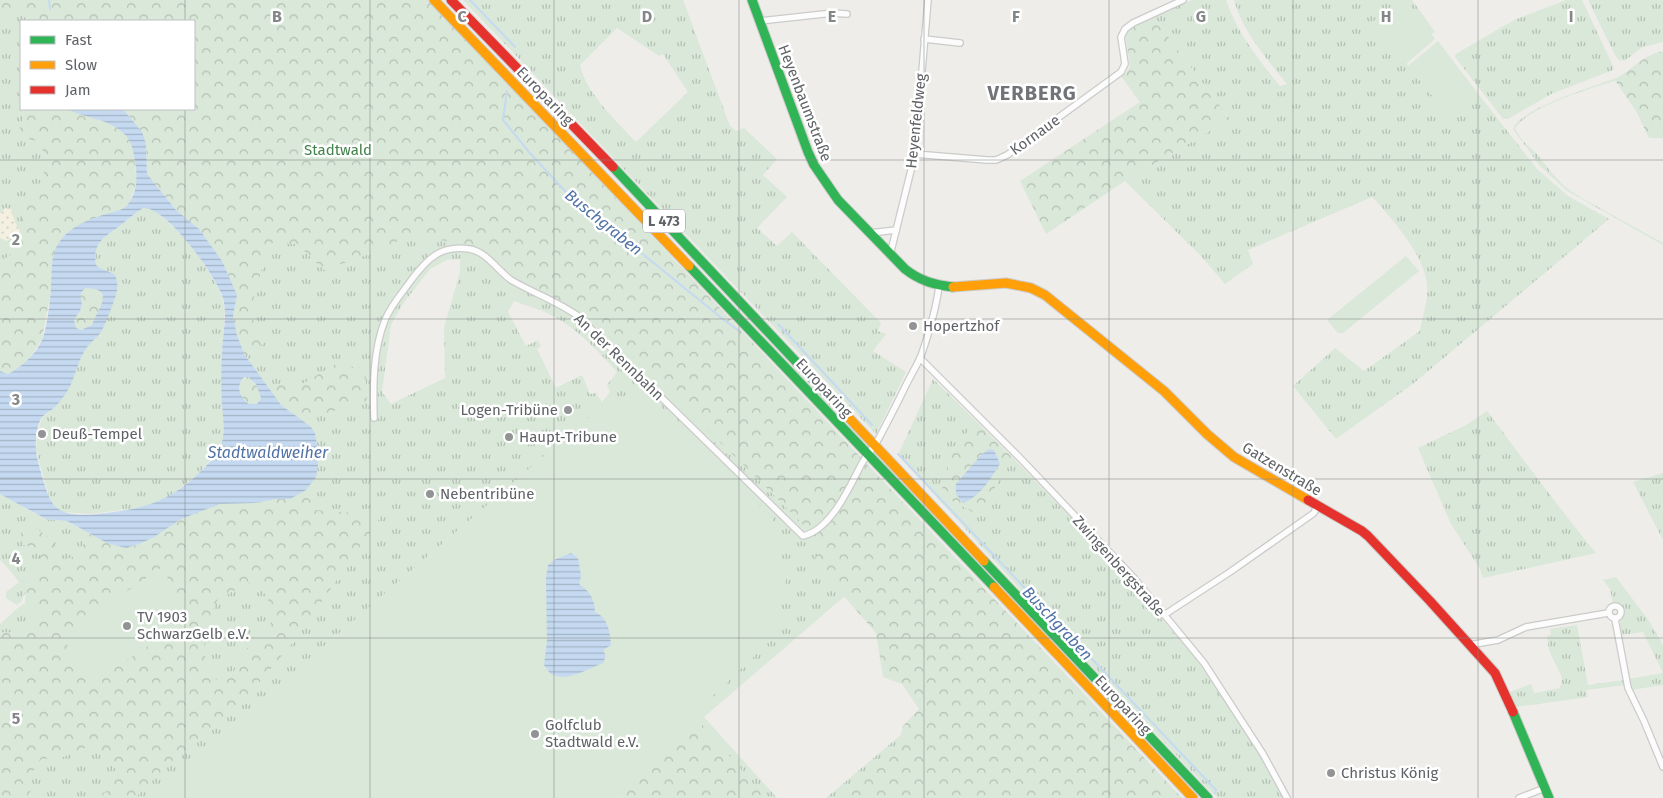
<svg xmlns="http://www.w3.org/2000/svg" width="1663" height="798" font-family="'Fira Sans',sans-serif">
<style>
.grass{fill:url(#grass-tufts);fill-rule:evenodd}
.forest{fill:url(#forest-crowns);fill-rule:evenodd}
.sand{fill:url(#sand-dots)}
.garden{fill:#d9e8d8}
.water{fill:url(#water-rules);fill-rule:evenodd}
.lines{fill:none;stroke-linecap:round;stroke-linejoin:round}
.stream{stroke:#c5daf1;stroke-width:2}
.street-casing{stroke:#cbcbca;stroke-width:8}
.fast-casing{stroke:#cbcbca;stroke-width:11}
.slow-casing{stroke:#cbcbca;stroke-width:11}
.jam-casing{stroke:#cbcbca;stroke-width:11}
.street{stroke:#fcfcfc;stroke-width:5.5}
.fast{stroke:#30b455;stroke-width:9}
.slow{stroke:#ff9f0a;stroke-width:9}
.jam{stroke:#e5322d;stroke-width:9}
.grid{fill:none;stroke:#848788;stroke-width:1;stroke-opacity:0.55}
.poi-dot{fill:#919394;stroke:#fff;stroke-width:2}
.labels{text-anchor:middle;stroke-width:5;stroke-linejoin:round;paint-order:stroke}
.shield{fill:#fff;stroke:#8f9194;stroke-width:1}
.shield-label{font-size:14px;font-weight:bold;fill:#5f6266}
.street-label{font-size:15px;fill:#5f6266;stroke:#fff}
.park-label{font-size:15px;fill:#42824b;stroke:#fff}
.poi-label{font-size:15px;fill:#5f6266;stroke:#fff;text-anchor:start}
.water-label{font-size:16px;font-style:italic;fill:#5172a6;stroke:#fff}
.district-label{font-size:20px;font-weight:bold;letter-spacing:1px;fill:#707378;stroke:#fff}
.grid-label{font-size:16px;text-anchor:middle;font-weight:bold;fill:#848788;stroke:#fff;stroke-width:5;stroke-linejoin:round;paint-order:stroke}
</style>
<defs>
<pattern id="grass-tufts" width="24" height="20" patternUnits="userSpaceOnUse" patternTransform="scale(1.25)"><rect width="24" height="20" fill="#d9e8d8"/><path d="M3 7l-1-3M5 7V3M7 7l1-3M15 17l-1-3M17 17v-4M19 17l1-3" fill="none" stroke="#b3bfb3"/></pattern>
<pattern id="forest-crowns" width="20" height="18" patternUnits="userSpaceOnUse" patternTransform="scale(1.25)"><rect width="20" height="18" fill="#d9e8d8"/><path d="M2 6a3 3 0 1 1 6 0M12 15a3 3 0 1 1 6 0" fill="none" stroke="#b3bfb3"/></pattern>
<pattern id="sand-dots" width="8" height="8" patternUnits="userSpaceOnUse" patternTransform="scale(1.25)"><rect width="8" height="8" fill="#f3f0e2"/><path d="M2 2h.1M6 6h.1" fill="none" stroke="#d3d0c5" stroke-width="1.8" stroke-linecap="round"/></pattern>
<pattern id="water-rules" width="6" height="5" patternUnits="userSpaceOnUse" patternTransform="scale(1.25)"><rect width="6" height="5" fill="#c5daf1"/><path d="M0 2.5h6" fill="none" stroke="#a3b4c7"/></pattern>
</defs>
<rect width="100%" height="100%" fill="#eeede9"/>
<!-- grass -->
<g class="grass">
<path d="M0,0H429L1182,798H826L928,712L931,701L846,595L704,717L777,798H595L698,710L774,637L636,395L610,399L204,750L155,798H0V624L19,607L25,603L26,596L24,593L22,601L17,605L6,598V592L19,582L24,592C18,579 10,570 0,560V494L15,500L28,510L46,519L67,521L82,530L318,466L317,444L315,433L274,398L244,354L237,295L128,114L123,109H194V21H21V109H67L0,371ZM460,259V272L444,327L445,378L391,404L382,392L391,325L402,305L430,269L447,260ZM514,301C526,306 540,309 551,315C577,328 598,351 617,372L607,385L610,392L602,402L596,393L590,394L582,375L556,388L537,349L541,346L538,340L526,346L508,312Z"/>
<path d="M463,0H683L730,126L736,131L744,128L777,159L763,175L787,197L757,228L777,246L792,232L881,323L878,331L886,334L873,351L906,372L876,434ZM617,28L659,56L663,54L688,92L636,142C616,121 586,93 580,65Z"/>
<path d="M1192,0H1226C1237,33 1258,59 1280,86L1287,84C1266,58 1243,32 1234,0H1402L1373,22L1447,114L1476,91L1537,169L1568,196L1609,219L1414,383L1336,439L1293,386L1335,348L1364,371L1420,331C1422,317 1429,298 1427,285C1425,256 1391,217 1372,197L1248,250L1253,264L1225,284L1200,255L1125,181L1230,119L1153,17Z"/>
<polygon points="1405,0 1412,0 1435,32 1431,34"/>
<polygon points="1566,0 1582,0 1614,68 1613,70 1551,94 1508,119 1503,119 1455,57 1456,54 1514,20"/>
<polygon points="1588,0 1663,0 1663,42 1643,47 1624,61 1619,60 1615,55"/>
<path d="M1614,79L1615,81C1593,87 1525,108 1515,129L1523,141L1537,154L1550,171L1565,187L1580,197L1663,243V245L1566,190L1540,166L1513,129C1518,110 1594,86 1614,79Z"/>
<path d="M143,208H150L157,212L190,243L217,285L222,297L225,309L222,355V402L224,421L223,438L219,450L198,474L173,494L160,502L139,508L89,514L62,512L56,508L50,500L36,450L37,435L42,418L55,407L69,388L83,353L87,345L97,336L114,300L117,289L111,272L101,270L96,265C92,242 105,237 121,225C128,219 135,213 143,208Z"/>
<polygon points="933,379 977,422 956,445 949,456 948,473 941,494 978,515 1013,458 1083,530 1194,656 1255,746 1284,798 1217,798 1062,635 898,455"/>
<path d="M1487,411C1523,459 1558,507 1596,553L1483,578L1480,569L1451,524L1418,448L1466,425Z"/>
<polygon points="1663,473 1663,540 1633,482"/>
<polygon points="1616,577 1649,621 1662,643 1663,646 1663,673 1643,632 1622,635 1620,621 1623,616 1623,609 1619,604 1613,603 1610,589 1603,580"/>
<polygon points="1577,625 1588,685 1624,680 1625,685 1586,690 1588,697 1516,707 1510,692 1531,684 1534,693 1560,688 1562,678 1549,650 1547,636 1551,635 1550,629"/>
<polygon points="1663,673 1663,685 1631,690 1628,679"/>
</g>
<!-- forest -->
<g class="forest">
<polygon points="0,0 429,0 1182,798 834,798 848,788 898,746 903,726 919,709 902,684 883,677 876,633 813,561 824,546 752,473 620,346 565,304 516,278 476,246 411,235 375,252 324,270 297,244 269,243 250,312 257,329 272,340 262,344 254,356 244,354 237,335 233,316 237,295 199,229 176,210 147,174 146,144 128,114 123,109 194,109 194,21 28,21 30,15 14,7 0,30"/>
<polygon points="1153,17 1230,119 1125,181 1046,234 1020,181 1140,102 1120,75 1126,73 1130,66 1125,34 1133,27"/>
<path d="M1663,51V138H1649L1636,111L1614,79C1633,71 1641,55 1663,51Z"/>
<polygon points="25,109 67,109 109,123 123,132 132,144 137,179 130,202 123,209 89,220 77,226 56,249 53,259 50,296 42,339 27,362 17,369 8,374 0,371 0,260 8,257 24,238 21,210 35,194 48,163 39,142 18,136"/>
<path d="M86,288C116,289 98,309 92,325L81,330L76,328L74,320C76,316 80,311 81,308C83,298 75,296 86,288Z"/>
<polygon points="334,365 365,368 367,401 324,414 301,418 281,405 266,386 304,383"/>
<path d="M244,377H248L256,384L261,398L257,404H249C240,398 235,386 244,377Z"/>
<polygon points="977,422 1013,458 978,515 940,494 948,473 949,456 956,445"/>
<path d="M306,490L316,500L315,510L382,515L295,640L252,691L171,762L135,798H92L109,790L119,773L101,753L85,748L61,758L41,759L31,775L30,796L31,798H0V632L25,633L39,615L25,603L26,596L20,582L33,577L41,560L38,548L22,545L21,531L33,526L54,541L53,560C69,560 74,558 84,546L82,530L107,543L154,537L181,519L220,504L255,503L276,499H290ZM252,582L267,596L272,616L269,632L242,652L231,678L212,680L205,656L204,629L218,599Z"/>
<polygon points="699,721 766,798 611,798"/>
</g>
<!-- sand -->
<polygon class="sand" points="5,208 11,209 15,222 20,231 18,234 12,236 7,241 0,238 0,213"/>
<!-- garden -->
<g class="garden">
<polygon points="1402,0 1405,0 1435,39 1406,64 1372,22"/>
<polygon points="1438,41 1476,91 1447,114 1408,66"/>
<polygon points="1406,256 1419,271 1343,333 1338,333 1327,320"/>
<polygon points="636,395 652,404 772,517 787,576 774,637 698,710 595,798 155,798 204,750 610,399"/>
<polygon points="161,568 193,616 93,683 61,636"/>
</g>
<!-- water -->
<g class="water">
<path d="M67,109H123L142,132L146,144L147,174L176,210L199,229L222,261L237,295L233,316L237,335L244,354L281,405L310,426L315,433L317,444L318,466L316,477L306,490L290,499H276L255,503L220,504L181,519L154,537L139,544L126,548L107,543L67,521L46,519L0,494V371L8,374C22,367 35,355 42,340C47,330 51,296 51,284C52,273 51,260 55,250C64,229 86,220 106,214C112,212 119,211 124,208C137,198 138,177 135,162C133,150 132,140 122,132C106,118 84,118 67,109ZM143,208C167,207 216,276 223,298C228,316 222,336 222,355C221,371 221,388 222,404C223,419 226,434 220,448C216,456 209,463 203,469C172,500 149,508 106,513C89,515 61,519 51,501C47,495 36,457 36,450C35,441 37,424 42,417C45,414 50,411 54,408C59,403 64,396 68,390C75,378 77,364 84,352C88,344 96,339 101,332C104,328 117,295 117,290C118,285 117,280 115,275C109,270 102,271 96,265C92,242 105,237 121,225C128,219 135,213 143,208ZM86,288C117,289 97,309 92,325L81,330L76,328L74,320C76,316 80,312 81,308C84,298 75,296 86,288ZM244,377H248L256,384L261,398L257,404H249C240,398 235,386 244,377Z"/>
<path d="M989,449L994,450L1000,464C990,479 981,496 963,503L956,494V484L981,455Z"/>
<path d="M571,553L578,558L581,576L579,584C589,590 595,600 595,612C608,618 610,631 611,645L603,650L606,656L603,663C590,668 571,680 556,676C550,675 547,669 544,665L547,641L546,578L548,565L556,559Z"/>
</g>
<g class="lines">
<!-- stream -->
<g class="stream">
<polyline points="49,0 50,9"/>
<polyline points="470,0 515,47"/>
<polyline points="507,91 503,120 529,152 565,191 724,320 739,331"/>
<polyline points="778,324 872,425"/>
<polyline points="898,454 1214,788 1216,790 1215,793"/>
</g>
<defs>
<g id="street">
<polyline points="759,21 833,13 847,14"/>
<polyline points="924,39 960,43"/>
<polyline points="915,154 987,160 996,160 1007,155 1121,72 1125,64 1121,37 1125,29 1133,23 1183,0"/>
<polyline points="870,233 896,230"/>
<polyline points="890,255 915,154 928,0"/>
<polyline points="920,358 1022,460 1134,578 1204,663 1263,754 1287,798"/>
<path d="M374,418C373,385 373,350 385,320C391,305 403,292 412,279C428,258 441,245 469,249C486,251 498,271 511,280C533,293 557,301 578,316L803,536C831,530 850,486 862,463C867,455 874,447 879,438C888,421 897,404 905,387C910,377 916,367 921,356C929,333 936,310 939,286"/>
<circle cx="1615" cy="612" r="6"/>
<polyline points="1164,615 1230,572 1314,513 1317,506"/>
<polyline points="1615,619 1628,688 1644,721 1663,767"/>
<polyline points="1469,645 1498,640 1526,627 1608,613"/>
<polyline points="1519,798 1545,788"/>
</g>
<g id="fast">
<path d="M752,0L808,152L814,165L838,200L905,269C920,281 935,285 953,287"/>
<polyline points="613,167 833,401"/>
<polyline points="689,266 994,587"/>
<polyline points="984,561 1208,798"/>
<polyline points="1513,712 1549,798"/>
</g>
<g id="slow">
<polyline points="434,0 689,266"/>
<polyline points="953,287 1006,283 1031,288 1045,295 1164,391 1207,434 1234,457 1308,500"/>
<polyline points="833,401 984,561"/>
<polyline points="994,587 1193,798"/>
</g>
<g id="jam">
<polyline points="451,0 613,167"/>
<polyline points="1308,500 1362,531 1368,536 1430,601 1495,673 1513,712"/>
</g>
</defs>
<!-- street casing -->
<use href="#street" class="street-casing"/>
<!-- fast casing -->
<use href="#fast" class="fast-casing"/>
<!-- slow casing -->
<use href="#slow" class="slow-casing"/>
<!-- jam casing -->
<use href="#jam" class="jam-casing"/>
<!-- street -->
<use href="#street" class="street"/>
<!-- fast -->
<use href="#fast" class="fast"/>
<!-- slow -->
<use href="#slow" class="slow"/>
<!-- jam -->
<use href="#jam" class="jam"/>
</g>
<!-- grid -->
<path class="grid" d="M185,0V21M370,0V798M554,0V798M739,0V798M924,0V798M1109,0V798M1293,0V798M1478,0V798M185,109V798M0,160H1663M0,319H1663M0,479H1663M0,638H1663"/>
<!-- markers -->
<g class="poi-dot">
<circle cx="913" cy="326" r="5"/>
<circle cx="568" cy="410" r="5"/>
<circle cx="42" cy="434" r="5"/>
<circle cx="509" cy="437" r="5"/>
<circle cx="430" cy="494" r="5"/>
<circle cx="127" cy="626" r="5"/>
<circle cx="535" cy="734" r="5"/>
<circle cx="1331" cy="773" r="5"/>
</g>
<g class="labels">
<!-- shield labels -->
<rect class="shield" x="643" y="209.5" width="42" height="23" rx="4"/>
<g class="shield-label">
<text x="664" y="226">L 473</text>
</g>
<!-- street labels -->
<g class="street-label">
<text transform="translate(545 96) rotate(46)" y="5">Europaring</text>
<text transform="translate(805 103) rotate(69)" y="5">Heyenbaumstraße</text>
<text transform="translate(916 121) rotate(-84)" y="5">Heyenfeldweg</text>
<text transform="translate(1035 135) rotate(-36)" y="5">Kornaue</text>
<text transform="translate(619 357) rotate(44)" y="5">An der Rennbahn</text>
<text transform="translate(824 388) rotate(47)" y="5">Europaring</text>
<text transform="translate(1282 469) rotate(31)" y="5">Gatzenstraße</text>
<text transform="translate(1119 566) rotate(48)" y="5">Zwingenbergstraße</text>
<text transform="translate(1123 705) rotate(47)" y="5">Europaring</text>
</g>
<!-- park labels -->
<g class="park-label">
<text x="338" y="155">Stadtwald</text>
</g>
<!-- poi labels -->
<g class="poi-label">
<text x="923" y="331">Hopertzhof</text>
<text x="558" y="415" text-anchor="end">Logen-Tribüne</text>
<text x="52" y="439">Deuß-Tempel</text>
<text x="519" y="442">Haupt-Tribune</text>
<text x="440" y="499">Nebentribüne</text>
<text x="137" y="622">TV 1903<tspan x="137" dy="17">SchwarzGelb e.V.</tspan></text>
<text x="545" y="730">Golfclub<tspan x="545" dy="17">Stadtwald e.V.</tspan></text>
<text x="1341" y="778">Christus König</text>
</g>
<!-- water labels -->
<g class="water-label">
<text transform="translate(604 222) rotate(39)" y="6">Buschgraben</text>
<text x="268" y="458">Stadtwaldweiher</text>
<text transform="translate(1058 623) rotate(47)" y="6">Buschgraben</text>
</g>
<!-- district labels -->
<g class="district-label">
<text x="1032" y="100">VERBERG</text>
</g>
</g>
<g class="grid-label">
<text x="277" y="22">B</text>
<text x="462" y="22">C</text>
<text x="647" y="22">D</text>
<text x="832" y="22">E</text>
<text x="1016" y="22">F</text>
<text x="1201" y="22">G</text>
<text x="1386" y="22">H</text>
<text x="1571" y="22">I</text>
<text x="16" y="245">2</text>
<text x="16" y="405">3</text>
<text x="16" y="564">4</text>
<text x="16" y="724">5</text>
</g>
<!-- legend -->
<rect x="20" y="20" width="175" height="90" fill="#ffffff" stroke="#bfc0c2"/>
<rect x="30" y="36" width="25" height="8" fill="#30b455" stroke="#bfc0c2"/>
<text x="65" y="45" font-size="15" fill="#5f6266">Fast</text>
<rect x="30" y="61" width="25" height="8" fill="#ff9f0a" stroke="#bfc0c2"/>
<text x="65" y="70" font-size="15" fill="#5f6266">Slow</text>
<rect x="30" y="86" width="25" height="8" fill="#e5322d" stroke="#bfc0c2"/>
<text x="65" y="95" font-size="15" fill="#5f6266">Jam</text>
</svg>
